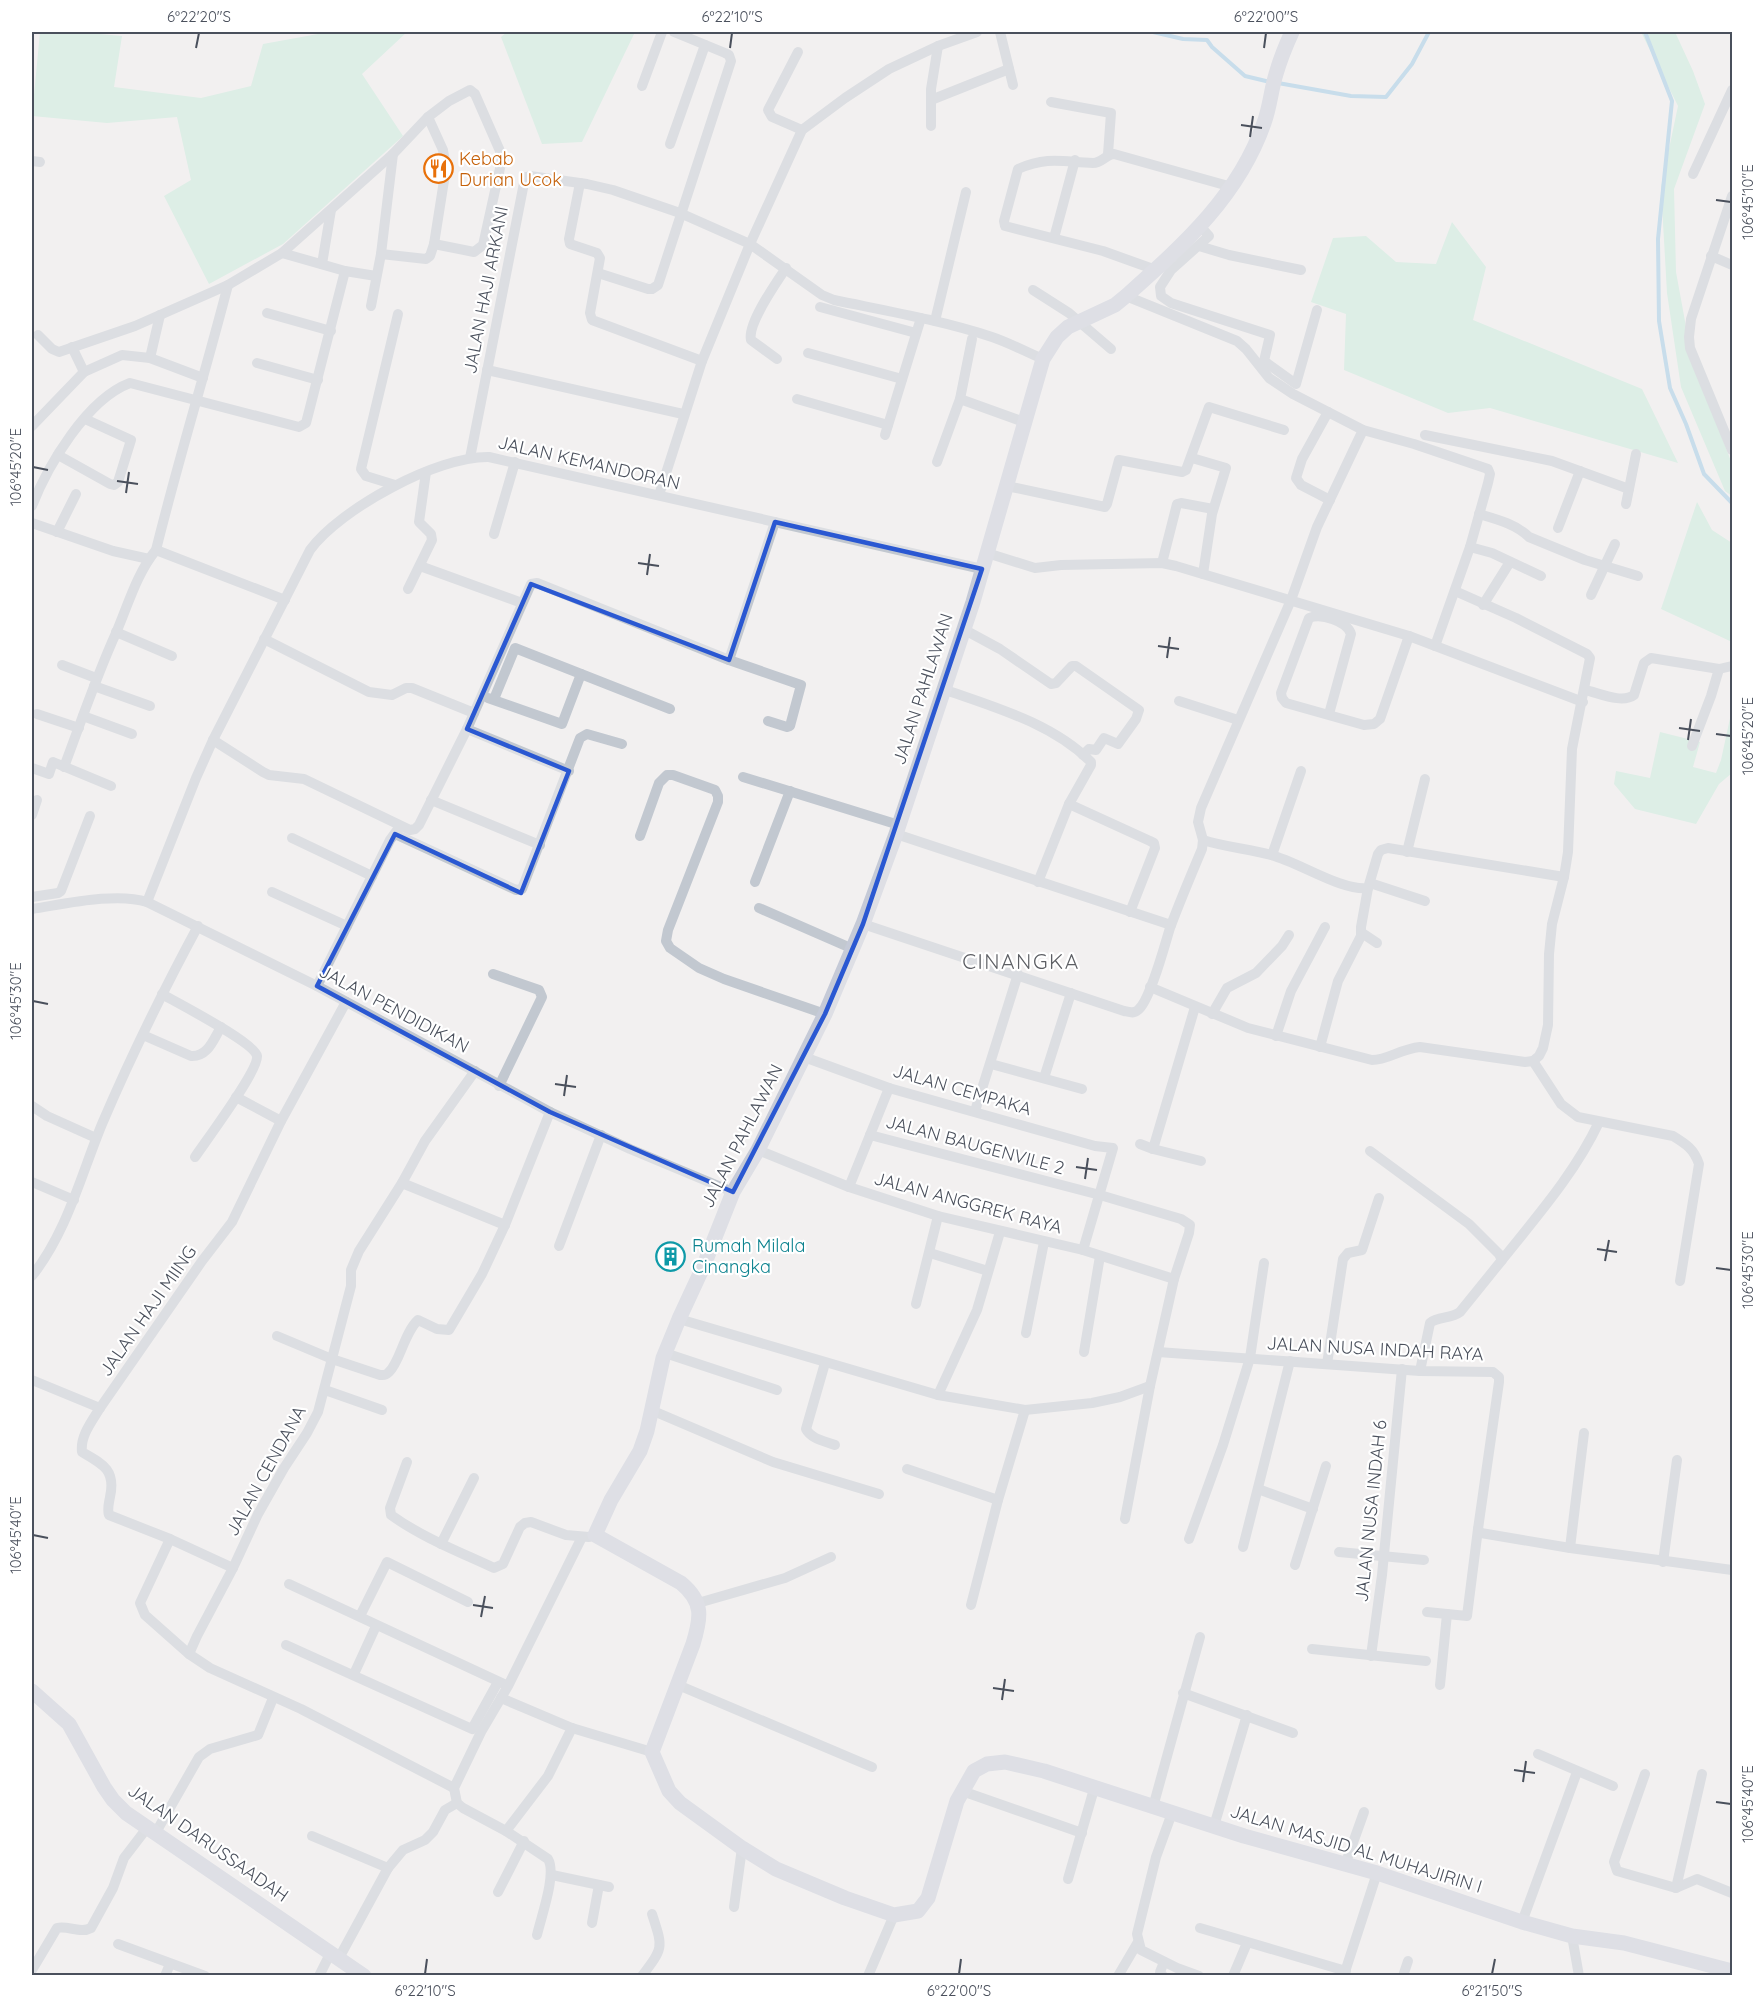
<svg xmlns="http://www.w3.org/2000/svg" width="1764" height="2007" font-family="Quicksand,sans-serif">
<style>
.green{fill:#c3ebd9}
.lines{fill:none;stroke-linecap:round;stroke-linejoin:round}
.stream{stroke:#94c6e4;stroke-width:4}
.street{stroke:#c2c8d0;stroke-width:10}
.secondary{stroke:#c5cad7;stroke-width:15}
.marked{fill:none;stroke:#2a58d2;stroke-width:4.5;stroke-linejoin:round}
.ticks{fill:none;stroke:#4a505c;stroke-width:2}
.labels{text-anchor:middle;stroke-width:4.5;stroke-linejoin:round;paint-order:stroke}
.food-label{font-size:18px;fill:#c56008;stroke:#fff;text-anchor:start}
.street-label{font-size:18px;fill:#4a505c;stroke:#fff}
.culture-label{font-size:18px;fill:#0d838f;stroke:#fff;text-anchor:start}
.quarter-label{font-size:21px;letter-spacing:1.5px;fill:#5d5f64;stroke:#fff}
.neatline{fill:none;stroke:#4a505c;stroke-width:2}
.ticks-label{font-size:15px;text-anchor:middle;fill:#4a505c}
</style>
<rect width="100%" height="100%" fill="#f2f0f0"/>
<!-- green -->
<g class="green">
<polygon points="40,32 77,32 122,36 114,87 201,98 251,86 263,44 318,34 318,32 407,32 362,74 403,136 283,244 209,284 164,196 191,180 177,117 107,123 32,116"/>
<polygon points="507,32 635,32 582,142 542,144 501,37"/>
<polygon points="1641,32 1675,32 1693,71 1705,104 1674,189 1676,272 1691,354 1732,464 1732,496 1725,491 1681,387 1667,293 1661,187 1678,106"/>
<polygon points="1452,222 1486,267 1473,320 1642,389 1678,463 1490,408 1448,413 1344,370 1346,314 1311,302 1333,238 1366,236 1396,262 1436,264"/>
<polygon points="1697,502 1712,530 1732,543 1732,642 1661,609"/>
<polygon points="1732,709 1732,773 1719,784 1696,824 1635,809 1614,784 1616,771 1650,778 1660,732 1700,742 1693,767 1716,773 1721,760"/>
</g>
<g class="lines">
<!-- stream -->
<g class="stream">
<polyline points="1153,32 1183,39 1207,40 1212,47 1245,76 1270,82"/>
<polyline points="1645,32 1672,101 1658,239 1659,321 1670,388 1686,424 1704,474 1732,503"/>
<polyline points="1278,83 1351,96 1386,97 1412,64 1429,32"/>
</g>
<!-- street -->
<g class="street">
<polyline points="1000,32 1013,85"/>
<polyline points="798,52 768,110 772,117 802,130"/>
<polyline points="642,86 662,32"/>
<polyline points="931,100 1009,69"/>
<polyline points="1051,102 1111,113 1108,154"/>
<polyline points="931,126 931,89 938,46"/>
<polyline points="670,144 705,45"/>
<polyline points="32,161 40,162"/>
<polyline points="1693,174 1732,90"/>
<polyline points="580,183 569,239 570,244 597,253 600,258 590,313 592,320 702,361"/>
<polyline points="1732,196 1691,319 1689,337 1690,348 1732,450"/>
<polyline points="1201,227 1209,236 1171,270 1160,287 1161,296 1171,303 1270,335 1264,361 1296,384 1317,310"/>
<polyline points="1054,238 1075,160"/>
<polyline points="1199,246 1229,255 1301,270"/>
<polyline points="282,253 345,271 376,276"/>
<polyline points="381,254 426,259 430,256 434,244 446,168 443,150 428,117"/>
<polyline points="1711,256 1732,265"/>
<polyline points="322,264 331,210"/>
<path d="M1156,270L1103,251L1005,226L1004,221L1018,169C1048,156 1063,162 1093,163C1102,163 1105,155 1114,154L1232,187"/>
<polyline points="598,273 648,289 652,289 658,285 731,61 729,55 725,53 674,32"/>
<polyline points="1033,290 1069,313 1111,349"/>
<polyline points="1126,296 1237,341 1246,349 1269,378 1293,394 1363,430 1414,444 1488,469 1490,474 1488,483 1470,547 1435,646"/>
<polyline points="371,306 381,254 393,154"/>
<polyline points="820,307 916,333"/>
<polyline points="267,313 331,331"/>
<polyline points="935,321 966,192"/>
<polyline points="38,335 52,349 59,352 135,326 228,285 282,253 393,154 428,117 449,101 470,90 475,94 500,151 502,159 483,245 474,252 434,244"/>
<polyline points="72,347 84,372"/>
<polyline points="808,353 902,379"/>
<polyline points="150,358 160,315"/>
<path d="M777,359L751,340C747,324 776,283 786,268"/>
<polyline points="257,363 318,380"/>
<polyline points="487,370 683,414"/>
<polyline points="797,399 888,425"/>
<polyline points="960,399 1024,422"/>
<polyline points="1328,412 1302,459 1296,478 1301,485 1330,500"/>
<polyline points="32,426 84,372 122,355 150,358 203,378"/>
<polyline points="885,435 921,318"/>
<polyline points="1425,435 1552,461 1629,489"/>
<polyline points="58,455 110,484 114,485 118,482 131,440 85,419"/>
<path d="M470,458L524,183L526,177L530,176L587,184L613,190L680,213L750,244L822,295L834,300C887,311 940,320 992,337C1010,343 1026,352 1043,359"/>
<polyline points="1192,458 1226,468 1212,514 1203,574"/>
<polyline points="937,462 960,399 972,339"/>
<polyline points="395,485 366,476 361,469 398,314"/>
<polyline points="1007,486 1105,507 1107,504 1119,460 1182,472 1186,470 1209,407 1284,430"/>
<polyline points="659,495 702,361 750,244 802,130 845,98 889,69 938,46 977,32"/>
<polyline points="1626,504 1636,454"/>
<path d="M32,506C48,465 87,399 130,383L299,427L306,423L345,271"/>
<path d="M1479,514C1496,519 1516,524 1529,537L1585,560L1638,576"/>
<polyline points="32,523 113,551 149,559"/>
<polyline points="1558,528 1580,471"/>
<polyline points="57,532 76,494"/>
<polyline points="494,534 515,462"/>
<polyline points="1470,547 1492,553 1541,576"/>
<polyline points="156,550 285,600"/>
<polyline points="987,553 1035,568 1061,565 1162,563 1176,566 1409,636 1583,702"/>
<polyline points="1162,563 1177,504 1181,503 1213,509"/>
<polyline points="420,566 522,603"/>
<polyline points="408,589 432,540 431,534 419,522 426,472"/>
<polyline points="1591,595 1615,544"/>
<polyline points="1483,605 1510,562"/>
<polyline points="963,629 1000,649 1051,684 1056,683 1072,666 1076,666 1139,710 1136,719 1118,744 1104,738 1096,750 1089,749 1083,755"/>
<polyline points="116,632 172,656"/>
<polyline points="264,639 369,692 392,695 406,688 412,688 474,713"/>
<polyline points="729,660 801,685 790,726 787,727 768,721"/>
<polyline points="62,665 96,678"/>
<polyline points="94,686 150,706"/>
<path d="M943,689C994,707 1052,723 1091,762V765L1069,804L1150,841L1154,843L1155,848L1130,912"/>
<path d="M1585,690C1599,693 1622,704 1634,695L1644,663L1651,658L1719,669L1732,666"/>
<polyline points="488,698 562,724 581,674"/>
<polyline points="494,699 515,648 670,709"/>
<polyline points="1179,701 1238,720"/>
<polyline points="37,714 79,728"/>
<path d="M1329,714L1351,634C1347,621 1321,613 1309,618L1281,693L1282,698L1286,703L1364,725L1374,724L1380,719L1409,636"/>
<polyline points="83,716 132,734"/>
<polyline points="467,729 569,771"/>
<polyline points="213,740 263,772 269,775 304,779 410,830 415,829 419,825 467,729 531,584 537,583 729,660 775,522"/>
<polyline points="1692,746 1711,696 1719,669"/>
<path d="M64,767C81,722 96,677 116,633C128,605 137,573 156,550C178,461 205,374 228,285"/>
<polyline points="32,768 49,774 53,762 111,786"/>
<polyline points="743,777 899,825"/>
<polyline points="431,800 540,845"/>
<polyline points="32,815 37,800"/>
<polyline points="395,834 516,890 522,889 580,738 587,734 622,744"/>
<polyline points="896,834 1171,925"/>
<polyline points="640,836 659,783 667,775 673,775 715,790 718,796 718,802 668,930 666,941 670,948 699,968 724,979 825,1014"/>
<polyline points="292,838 372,876"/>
<polyline points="1203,840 1198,822 1201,808 1291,600 1317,527 1363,430"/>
<polyline points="1407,852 1425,779"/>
<polyline points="1272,855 1301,771"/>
<polyline points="755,882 790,791"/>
<polyline points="1038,882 1069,804"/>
<polyline points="1370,883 1425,901"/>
<polyline points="272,892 347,926"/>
<polyline points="32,897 58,893 61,891 90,816"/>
<path d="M147,902L196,778L213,740L310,550C340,509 437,456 489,457L982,569"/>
<polyline points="759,908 853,949"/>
<path d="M32,909C65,904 116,892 147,902L317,986L550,1112L630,1149L733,1192"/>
<path d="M863,924L1124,1011C1129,1012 1134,1014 1138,1010C1150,1001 1165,944 1170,928C1180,901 1191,875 1202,849L1203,840C1225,847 1249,849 1271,855C1299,862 1341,891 1368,888L1378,854L1381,850L1388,848L1564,877"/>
<polyline points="1362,933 1377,943"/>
<polyline points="493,974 539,990 542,997 499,1086"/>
<polyline points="317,986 390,840 398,829"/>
<path d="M1150,987L1248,1028L1372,1060C1388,1060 1400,1049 1420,1047L1525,1062L1533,1061L1539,1056L1543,1048L1548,1025L1549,954L1552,924L1564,877L1568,852L1572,749L1590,658L1587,654L1516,618L1455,591"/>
<path d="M162,994C177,1003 254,1042 257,1056C259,1070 205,1142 195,1157"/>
<polyline points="1212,1014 1227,988 1256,973 1282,946 1289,935"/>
<path d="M143,1035L191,1056C208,1057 213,1040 221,1027"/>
<polyline points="1276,1036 1291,991 1325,927"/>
<polyline points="1320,1047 1338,981 1361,936 1361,927 1368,888"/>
<polyline points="804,1057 889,1088 1095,1146 1113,1148 1083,1250"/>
<path d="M1533,1061L1561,1104L1578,1117L1673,1136C1686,1144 1694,1149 1699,1164L1680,1281"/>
<polyline points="991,1064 1082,1089"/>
<polyline points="1044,1078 1071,993"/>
<polyline points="236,1097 281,1121"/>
<polyline points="32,1106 47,1116 96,1138"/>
<polyline points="975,1111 1018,974"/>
<polyline points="870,1135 1100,1195 1181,1219 1190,1225 1189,1233 1174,1279 1150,1386 1125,1519"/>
<polyline points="1140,1144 1153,1149 1201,1161"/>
<polyline points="1153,1149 1195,1007"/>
<polyline points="758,1150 849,1187 938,1216 1083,1250 1174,1279"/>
<path d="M1370,1151L1469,1224L1499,1254L1502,1260L1460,1312C1451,1319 1438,1316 1430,1323L1420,1371"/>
<polyline points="32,1182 74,1200"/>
<polyline points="402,1183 505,1225"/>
<polyline points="849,1187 889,1088"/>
<polyline points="559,1246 601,1135"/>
<polyline points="930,1253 988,1271"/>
<path d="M1502,1260C1537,1216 1575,1173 1599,1122"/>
<path d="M32,1276C67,1232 81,1175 102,1124C131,1056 163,991 198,926"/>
<polyline points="916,1304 938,1216"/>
<polyline points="679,1319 938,1395 1025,1410 1092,1403 1120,1397 1150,1386"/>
<polyline points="1026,1333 1044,1242"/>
<path d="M277,1336L332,1359L380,1375C384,1375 385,1376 389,1372C400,1362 404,1333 418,1320L437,1329L449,1330L482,1274L505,1225L550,1112"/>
<polyline points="1084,1352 1100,1256"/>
<polyline points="1158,1352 1420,1371 1493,1372 1499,1377 1499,1382 1478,1529 1481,1533 1570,1548 1732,1570"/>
<polyline points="665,1353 777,1390"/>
<path d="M825,1363L806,1429C811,1439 825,1441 835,1445"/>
<polyline points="1327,1364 1343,1259 1348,1253 1362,1250 1379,1198"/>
<polyline points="32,1380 100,1408"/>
<polyline points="325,1390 382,1410"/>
<polyline points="938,1395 977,1310 1000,1232"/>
<polyline points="651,1410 773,1462 879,1494"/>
<path d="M407,1462L390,1508L391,1515C423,1538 460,1552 494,1568L503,1564L520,1527L525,1523L531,1522L566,1535L589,1537"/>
<polyline points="907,1469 998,1500"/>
<polyline points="1258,1489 1313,1509"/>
<polyline points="170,1539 140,1603 145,1615 189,1654"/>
<polyline points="1189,1539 1223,1445 1250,1358 1264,1263"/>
<polyline points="441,1544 474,1478"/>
<polyline points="1243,1547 1290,1361"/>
<polyline points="1570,1548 1584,1433"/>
<polyline points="1339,1552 1424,1560"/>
<polyline points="1663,1562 1677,1460"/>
<polyline points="1295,1565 1326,1466"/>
<path d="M233,1568L170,1539L109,1515C107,1509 109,1503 110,1497C116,1470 103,1464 82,1452C80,1436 92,1421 100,1408L202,1261L232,1222L281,1121L346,1002"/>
<polyline points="289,1584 504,1684"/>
<polyline points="698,1603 785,1578 831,1557"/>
<polyline points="971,1605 998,1500 1025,1410"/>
<polyline points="1427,1612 1447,1614"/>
<polyline points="360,1616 387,1562 468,1602"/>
<polyline points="286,1645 472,1729 498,1682"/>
<polyline points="1312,1649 1426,1661"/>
<polyline points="1371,1656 1382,1575 1402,1369"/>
<polyline points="354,1674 376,1626"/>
<polyline points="678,1685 872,1767"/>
<polyline points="1440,1685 1447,1614 1467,1616 1478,1529"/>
<polyline points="1183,1693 1293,1733"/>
<polyline points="501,1698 572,1728 652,1752"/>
<polyline points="1538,1754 1613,1786"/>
<polyline points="1645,1774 1614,1862 1617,1871 1676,1888 1697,1879 1732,1893"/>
<polyline points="454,1788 301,1709 210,1668 189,1654 197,1636 233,1568 258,1514 284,1468 307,1433 318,1412 351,1286 351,1270 359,1251 402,1183 425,1141 475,1071"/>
<polyline points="962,1791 1082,1833"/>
<polyline points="1153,1807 1200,1637"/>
<polyline points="1172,1813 1156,1857 1137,1934 1141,1950 1177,1968 1199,1976"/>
<polyline points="1214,1826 1247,1715"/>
<polyline points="506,1831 548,1776 572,1728"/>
<polyline points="155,1834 199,1757 210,1749 258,1735 273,1698"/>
<polyline points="312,1836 388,1868 339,1958"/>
<polyline points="1345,1865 1364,1812"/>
<polyline points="388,1868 403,1850 425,1840 433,1832 445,1810 457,1803"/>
<polyline points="552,1875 609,1887"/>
<polyline points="1068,1879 1094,1789"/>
<polyline points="1676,1888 1702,1774"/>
<polyline points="498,1892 524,1841"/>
<polyline points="734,1907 742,1848"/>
<polyline points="1522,1922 1577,1772"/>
<polyline points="592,1923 599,1885"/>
<polyline points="1200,1928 1346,1971"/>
<path d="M537,1935C541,1917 557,1874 548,1859L506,1831L463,1808L457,1803L454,1788L481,1732L508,1686L582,1537"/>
<polyline points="1572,1936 1579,1976"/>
<polyline points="118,1944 205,1976"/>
<path d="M32,1970L57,1928C68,1925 80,1934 91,1928L113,1888L124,1858L147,1828"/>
<polyline points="1344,1975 1377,1873"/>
<polyline points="165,1976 170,1964"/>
<polyline points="319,1976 330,1954"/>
<path d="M642,1976C664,1947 663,1948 652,1914"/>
<polyline points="868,1976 894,1915"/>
<polyline points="1118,1976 1138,1942"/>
<polyline points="1163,1976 1160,1972 1164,1962"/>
<polyline points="1233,1976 1247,1943"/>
<polyline points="1403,1976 1408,1961"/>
</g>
<!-- secondary -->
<g class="secondary">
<path d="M1292,32C1286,45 1280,60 1276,74C1271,90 1270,107 1264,123C1238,197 1183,245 1126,296L1115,305L1068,327L1057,337L1043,359L973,602L896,834L863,924L825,1014L758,1150L733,1192L704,1265L679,1319L663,1358L647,1431L640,1451L611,1500L595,1535L681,1583C704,1602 701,1618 693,1644L652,1752L669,1791L680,1803L742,1848L776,1869L845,1898L894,1915L918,1911L928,1898L957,1801L974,1771L987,1764L1005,1762L1044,1771L1244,1836L1377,1873L1522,1922L1572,1936L1624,1943L1732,1971"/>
<polyline points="32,1691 69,1724 104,1787 113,1800 126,1813 364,1976"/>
</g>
</g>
<!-- marked area -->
<path d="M0 0H1764V2007H0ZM775,522L982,569L863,924L825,1014L733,1192L550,1112L317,986L395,834L521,893L569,771L467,729L531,584L729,660Z" fill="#f2f0f0" fill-opacity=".55" fill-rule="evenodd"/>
<path class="marked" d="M775,522L982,569L863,924L825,1014L733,1192L550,1112L317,986L395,834L521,893L569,771L467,729L531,584L729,660Z"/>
<!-- ticks -->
<path class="ticks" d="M196,48L199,33M730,48L732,33M1264,48L1266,33M1241,125L1262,128M1250,137L1253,116M1716,200L1731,202M33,467L48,470M117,481L138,484M126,493L129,472M638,563L659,566M647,575L650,554M1158,646L1179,649M1167,658L1170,637M1679,728L1700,731M1716,734L1731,736M1688,740L1691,719M33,1001L48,1004M555,1084L576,1087M564,1096L567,1075M1076,1167L1097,1170M1085,1179L1088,1158M1597,1249L1617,1252M1605,1261L1609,1240M1716,1268L1731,1270M33,1535L48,1538M473,1605L493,1608M481,1617L485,1596M993,1688L1014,1691M1002,1700L1005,1679M1514,1770L1535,1773M1523,1782L1526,1761M1716,1802L1731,1804M425,1974L427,1959M959,1974L961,1959M1492,1974L1495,1959"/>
<!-- icons -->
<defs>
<symbol id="restaurant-ring" viewBox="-11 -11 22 22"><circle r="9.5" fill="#fff" stroke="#e8710a" stroke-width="1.5"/><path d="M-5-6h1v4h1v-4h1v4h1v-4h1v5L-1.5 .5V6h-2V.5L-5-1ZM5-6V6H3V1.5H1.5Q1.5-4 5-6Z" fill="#e8710a"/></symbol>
<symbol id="building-ring" viewBox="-11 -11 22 22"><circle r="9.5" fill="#fff" stroke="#0f9aa8" stroke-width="1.5"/><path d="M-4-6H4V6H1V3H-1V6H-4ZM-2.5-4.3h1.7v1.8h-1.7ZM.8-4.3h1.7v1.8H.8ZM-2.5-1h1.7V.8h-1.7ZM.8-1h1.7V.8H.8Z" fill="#0f9aa8"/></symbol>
</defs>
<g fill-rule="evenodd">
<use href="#restaurant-ring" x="422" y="152" width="33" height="33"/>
<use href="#building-ring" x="654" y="1240" width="33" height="33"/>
</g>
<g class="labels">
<!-- food labels -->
<g class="food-label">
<text x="459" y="165">Kebab<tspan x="459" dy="21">Durian Ucok</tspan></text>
</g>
<!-- street labels -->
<g class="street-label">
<text transform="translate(486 290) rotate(-79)" y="6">JALAN HAJI ARKANI</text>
<text transform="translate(589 463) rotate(13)" y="6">JALAN KEMANDORAN</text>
<text transform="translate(923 689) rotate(-72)" y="6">JALAN PAHLAWAN</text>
<text transform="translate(394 1009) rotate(28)" y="6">JALAN PENDIDIKAN</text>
<text transform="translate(962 1090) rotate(16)" y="6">JALAN CEMPAKA</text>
<text transform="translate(742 1136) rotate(-63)" y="6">JALAN PAHLAWAN</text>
<text transform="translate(975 1145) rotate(15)" y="6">JALAN BAUGENVILE 2</text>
<text transform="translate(968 1203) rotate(15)" y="6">JALAN ANGGREK RAYA</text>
<text transform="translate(148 1311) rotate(-55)" y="6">JALAN HAJI MIING</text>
<text transform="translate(1375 1349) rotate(3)" y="6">JALAN NUSA INDAH RAYA</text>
<text transform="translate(266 1471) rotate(-61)" y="6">JALAN CENDANA</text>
<text transform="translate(1371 1511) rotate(-84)" y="6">JALAN NUSA INDAH 6</text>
<text transform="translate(208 1843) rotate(35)" y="6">JALAN DARUSSAADAH</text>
<text transform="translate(1356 1849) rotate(17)" y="6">JALAN MASJID AL MUHAJIRIN I</text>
</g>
<!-- culture labels -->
<g class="culture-label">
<text x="692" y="1252">Rumah Milala<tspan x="692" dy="21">Cinangka</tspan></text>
</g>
<!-- quarter labels -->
<g class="quarter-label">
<text x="1021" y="969">CINANGKA</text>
</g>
</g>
<!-- border -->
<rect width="1764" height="2007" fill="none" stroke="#ffffff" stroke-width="66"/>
<rect x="33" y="33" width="1698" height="1941" class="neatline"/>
<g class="ticks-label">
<text x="199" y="22">6°22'20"S</text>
<text x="732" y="22">6°22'10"S</text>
<text x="1266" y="22">6°22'00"S</text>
<text transform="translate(1748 202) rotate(-90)" y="5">106°45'10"E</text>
<text transform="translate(16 467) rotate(-90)" y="5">106°45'20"E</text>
<text transform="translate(1748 736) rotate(-90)" y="5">106°45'20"E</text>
<text transform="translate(16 1001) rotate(-90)" y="5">106°45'30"E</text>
<text transform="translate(1748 1270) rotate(-90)" y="5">106°45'30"E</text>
<text transform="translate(16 1535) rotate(-90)" y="5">106°45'40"E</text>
<text transform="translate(1748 1804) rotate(-90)" y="5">106°45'40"E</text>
<text x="425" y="1996">6°22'10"S</text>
<text x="959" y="1996">6°22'00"S</text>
<text x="1492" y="1996">6°21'50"S</text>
</g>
</svg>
